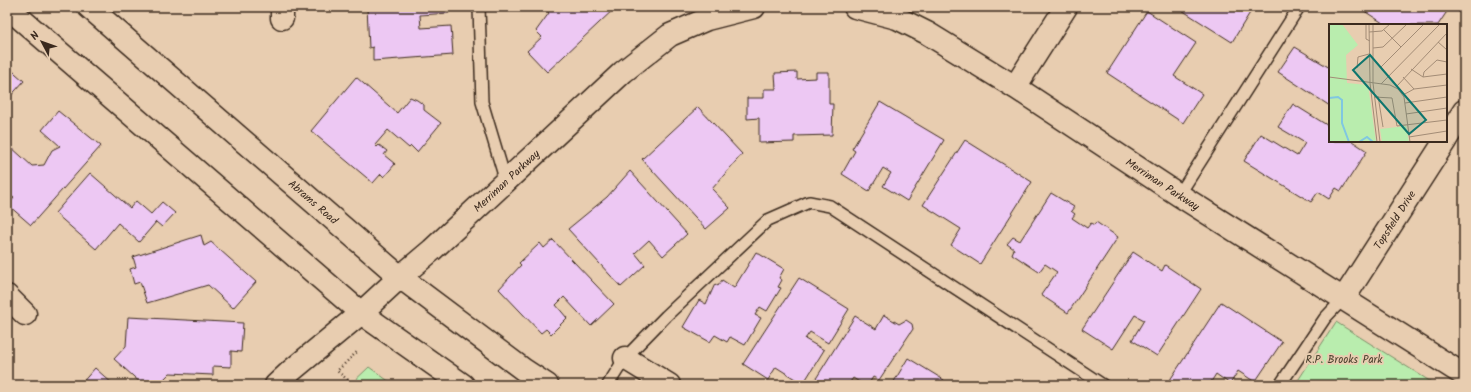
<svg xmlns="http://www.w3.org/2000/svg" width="1471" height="392" font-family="Kalam,sans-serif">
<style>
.green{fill:#b9edae;stroke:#7a8c66}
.building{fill:#edc8f3;stroke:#3b2a1e}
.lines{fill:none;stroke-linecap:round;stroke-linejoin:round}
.lane-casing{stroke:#3b2a1e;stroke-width:14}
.street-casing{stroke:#3b2a1e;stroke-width:25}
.secondary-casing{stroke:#3b2a1e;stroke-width:25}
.path{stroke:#3b2a1e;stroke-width:2.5;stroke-dasharray:1 3;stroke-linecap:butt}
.lane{stroke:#e8cdb0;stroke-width:11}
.street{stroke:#e8cdb0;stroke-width:22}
.secondary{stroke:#e8cdb0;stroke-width:22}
.labels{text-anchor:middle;stroke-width:4;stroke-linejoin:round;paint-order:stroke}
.street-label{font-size:11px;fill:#3b2a1e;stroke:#e8cdb0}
.park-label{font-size:11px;fill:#483e2c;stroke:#e8cdb0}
.inset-river{fill:none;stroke:#80c7e1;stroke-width:2}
.inset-road{fill:none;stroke:#a38c76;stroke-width:1}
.view{fill:#0f766e;fill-opacity:0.15;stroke:#0f766e;stroke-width:2}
.inset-edge{fill:none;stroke:#3b2a1e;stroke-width:2}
</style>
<rect width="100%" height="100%" fill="#e8cdb0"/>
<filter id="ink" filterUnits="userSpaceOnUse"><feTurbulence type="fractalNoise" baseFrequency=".025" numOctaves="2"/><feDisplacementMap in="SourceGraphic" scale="8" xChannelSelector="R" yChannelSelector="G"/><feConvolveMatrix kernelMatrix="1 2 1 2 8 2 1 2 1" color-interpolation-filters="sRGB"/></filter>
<g filter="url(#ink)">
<!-- green -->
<g class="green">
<polygon points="1336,322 1436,385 1295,385"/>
<polygon points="369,367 394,385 350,385"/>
</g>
<!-- building -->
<g class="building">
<polygon points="367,7 448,7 449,13 420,15 421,28 451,26 453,55 373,61 373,47 369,48"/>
<polygon points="543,7 616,7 547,72 527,51 542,37 536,31 549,13"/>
<polygon points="1177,7 1244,7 1251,11 1232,42"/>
<polygon points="1358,7 1450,7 1438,25 1386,25"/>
<polygon points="1147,11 1196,43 1174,76 1202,94 1183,123 1107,73"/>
<polygon points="1295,47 1330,68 1330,106 1278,72"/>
<polygon points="7,66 24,81 7,100"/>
<polygon points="797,72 797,79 816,78 816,72 829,72 829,104 833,104 832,135 794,136 794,142 759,143 759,118 747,119 747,98 764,98 764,89 776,89 775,73"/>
<polygon points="356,77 397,113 410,97 417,100 424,105 424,110 441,123 417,152 411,146 409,148 388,130 375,145 377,147 379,145 387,151 384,155 395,164 384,177 381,174 373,183 311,131"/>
<polygon points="880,102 944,140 907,201 883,186 891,173 883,168 869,191 842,174 855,151 852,149"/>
<polygon points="1293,104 1330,127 1330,141 1352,141 1367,151 1341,191 1336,188 1329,199 1318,192 1311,202 1244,161 1261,134 1297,156 1305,143 1278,127"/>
<polygon points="698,107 742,154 712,189 730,208 706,229 642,159"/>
<polygon points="58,111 101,146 31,225 8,205 14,198 11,196 7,201 7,152 11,147 32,166 44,165 52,150 60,146 42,130"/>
<polygon points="965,140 1032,182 980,264 951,245 961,229 923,205"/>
<polygon points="630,171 687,234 663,256 649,240 635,253 645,265 621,287 568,229 607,197"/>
<polygon points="90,173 130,208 136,201 151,214 162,202 175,213 162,227 156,222 139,242 118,223 96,249 55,213"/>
<polygon points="1051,193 1074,207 1071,211 1075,214 1072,218 1087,228 1091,223 1094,225 1096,222 1118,237 1068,313 1041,295 1057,272 1045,264 1039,272 1012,254 1014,249 1007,244 1013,237 1020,241"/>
<polygon points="201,235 204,246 211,242 256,282 233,308 208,285 147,303 140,282 134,284 130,269 136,267 133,257"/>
<polygon points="1464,236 1464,249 1458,245"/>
<polygon points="553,240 614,304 591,326 564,297 556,305 567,318 551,334 546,329 541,333 499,289 521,265 519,263 540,243 544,248"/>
<polygon points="756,252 784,269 779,278 782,280 778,287 781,288 767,311 760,307 755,315 761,318 745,345 730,337 727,342 715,335 710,342 683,327 699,300 706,304 715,284 718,286 722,280 734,288"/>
<polygon points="1133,252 1162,271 1165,265 1201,289 1157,356 1132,340 1144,320 1135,315 1113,349 1082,329"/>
<polygon points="799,278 849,309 828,343 810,332 805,339 824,350 803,384 776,367 768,380 743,364"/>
<polygon points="1221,302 1282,342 1255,382 1238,371 1230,384 1216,374 1209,385 1170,385 1168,383"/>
<polygon points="884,315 899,324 906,320 912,324 913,329 879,380 873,377 868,385 864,385 853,378 848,385 812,385 855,316 876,329"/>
<polygon points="128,317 243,323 241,352 231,351 231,367 213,366 213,375 170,373 158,385 143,385 114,359 126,346"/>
<polygon points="908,358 944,380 941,385 892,385"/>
<polygon points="95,368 114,385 80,385"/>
</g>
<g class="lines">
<defs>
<g id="lane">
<polyline points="479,7 482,102 506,182"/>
<polyline points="1179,195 1299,7"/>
<polyline points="608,385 625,358 666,316 768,220 809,202 830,206 1103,385"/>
<polyline points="1280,385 1325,318 1344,298"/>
</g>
<g id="street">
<polyline points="282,7 282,18"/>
<path id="s1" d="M855,7L897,18L927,33L1015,87L1179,195L1464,375"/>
<polyline points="1015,87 1066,7"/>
<polyline points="1446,139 1464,111"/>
<polyline points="7,296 25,314"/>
<path id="s2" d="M1344,298L1445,141"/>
<polyline points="625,358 669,385"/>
<path id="s3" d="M276,385L291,371L361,313L400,277L432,250L623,72L670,35L707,19L754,7"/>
</g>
<g id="secondary">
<polyline points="7,7 361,313 463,385"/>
<path id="s4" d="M89,7L400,277L524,370L547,385"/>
</g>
</defs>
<!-- lane casing -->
<use href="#lane" class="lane-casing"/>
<!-- street casing -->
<use href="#street" class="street-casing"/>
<!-- secondary casing -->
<use href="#secondary" class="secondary-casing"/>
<!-- path -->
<polyline class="path" points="354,385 337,371 358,351"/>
<!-- lane -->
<use href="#lane" class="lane"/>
<!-- street -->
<use href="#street" class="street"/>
<!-- secondary -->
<use href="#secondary" class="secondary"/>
</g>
</g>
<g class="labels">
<!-- street labels -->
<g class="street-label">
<text dy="4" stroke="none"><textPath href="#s3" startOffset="308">Merriman Parkway</textPath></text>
<text dy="4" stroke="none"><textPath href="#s1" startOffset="357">Merriman Parkway</textPath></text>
<text dy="4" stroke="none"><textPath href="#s4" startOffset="297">Abrams Road</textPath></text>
<text dy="4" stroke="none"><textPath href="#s2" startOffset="93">Topsfield Drive</textPath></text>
</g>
<!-- park labels -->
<g class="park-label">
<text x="1344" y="363">R.P. Brooks Park</text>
</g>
</g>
<!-- overview -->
<g transform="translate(1329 24)">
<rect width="118" height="118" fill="#e8cdb0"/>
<path d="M0,0H13L29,21L17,31L18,59L39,61L47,118H0ZM77,102L80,118H53L51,105Z" fill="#b9edae"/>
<path class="inset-river" d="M0,74L9,73L13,76V99L20,118M30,118L38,113L44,118"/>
<path class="inset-road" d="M37,0V15L41,17M40,0L41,59L48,118M44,0V59L51,118M55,6L72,23M40,8L53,7L61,0M109,18L118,26M44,24L54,23L78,0M28,44L29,33L40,30M51,44L95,0M82,45L94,53L118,50M0,53L61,61L69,65L75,73L81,118M74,53L85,65L118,61M94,53L95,48L108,36L118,38M52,60L111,0M67,63L118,9M74,71L85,65M49,72L54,103M45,73L63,74L68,102L118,96M76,79L118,73M77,90L118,84M80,113L118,107"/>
<path class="view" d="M41,31L97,96L80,110L24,46Z"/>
<rect width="118" height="118" class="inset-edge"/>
</g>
<!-- margin -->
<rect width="1471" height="392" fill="none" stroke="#e8cdb0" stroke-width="24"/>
<rect x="12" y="12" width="1447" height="368" fill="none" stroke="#3b2a1e" stroke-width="1.5" filter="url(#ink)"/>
<!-- north arrow -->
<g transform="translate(42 42) rotate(311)" stroke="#e8cdb0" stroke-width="3" paint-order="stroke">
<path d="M0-3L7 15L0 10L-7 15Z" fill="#3b2a1e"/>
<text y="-6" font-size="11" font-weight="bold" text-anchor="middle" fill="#3b2a1e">N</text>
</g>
</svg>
